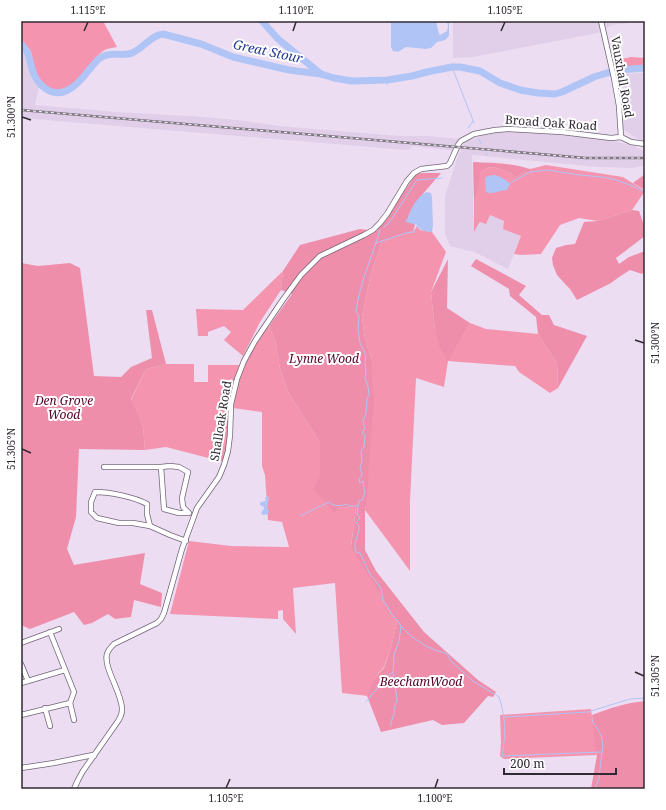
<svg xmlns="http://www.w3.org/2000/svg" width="666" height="810" font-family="'Noto Serif',serif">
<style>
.built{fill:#e1cfea}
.green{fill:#f494af}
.forest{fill:#ef8eaa}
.water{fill:#b1c4f6}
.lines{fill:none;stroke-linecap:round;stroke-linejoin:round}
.stream{stroke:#b1c4f6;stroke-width:1}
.river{stroke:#b1c4f6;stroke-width:7}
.minor-casing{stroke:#726578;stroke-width:6}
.minor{stroke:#fff;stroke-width:4.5}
.rail-casing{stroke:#807684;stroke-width:2.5}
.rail{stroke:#fff;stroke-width:1;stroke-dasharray:3;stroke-linecap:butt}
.ticks{fill:none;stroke:#302a32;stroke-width:1.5}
.labels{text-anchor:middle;stroke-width:4;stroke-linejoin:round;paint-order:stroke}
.street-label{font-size:12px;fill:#302a32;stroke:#fff}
.park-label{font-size:12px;font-style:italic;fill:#580028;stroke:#fff}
.water-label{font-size:13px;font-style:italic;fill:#213691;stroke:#fff}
.neatline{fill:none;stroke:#302a32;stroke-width:1.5}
.ticks-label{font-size:10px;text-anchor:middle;fill:#302a32}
</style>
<rect width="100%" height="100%" fill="#ecddf3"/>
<!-- built -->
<g class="built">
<polygon points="21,21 103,21 117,47 106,49 95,57 78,81 69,87 62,90 58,91 51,90 40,82 35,105 115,112 191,116 237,120 279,126 339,131 400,136 426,136 461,139 455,151 412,146 410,149 406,150 21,118"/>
<polygon points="453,21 645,21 612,25 598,33 473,57 453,58"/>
<polygon points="645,73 645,140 639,140 623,129 621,81 619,74"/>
<polygon points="506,132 562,133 610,140 634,146 645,152 645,165 633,168 598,167 472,155 474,232 481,222 489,215 504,221 503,229 521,236 508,269 474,252 450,246 445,234 445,196 459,153 464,144 467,141 486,134"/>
</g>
<!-- green -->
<g class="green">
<path d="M21,21H103L117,47C113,48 108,48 105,50C86,60 73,105 46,86C37,80 34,70 32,60C32,58 32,56 32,54C29,45 19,42 22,33L21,32Z"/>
<polygon points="611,44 616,60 631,57 645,58 645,66 615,67"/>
<polygon points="546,165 623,177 645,191 632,210 598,221 579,218 560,225 541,254 521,255 514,254 521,236 503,229 504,221 490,215 486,224 480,222 474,232 474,201 481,172 487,168 493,167 511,173 514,178 523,173 530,172 530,169"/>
<polygon points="417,226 420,230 432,232 446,252 431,292 435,331 448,360 470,323 486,329 538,334 557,363 558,388 550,393 519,372 515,366 448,361 444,387 416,378 410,501 410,571 365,510 371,358 365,339 362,317 371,273 382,241 413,231"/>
<polygon points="283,271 281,290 260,322 243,356 224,340 231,332 224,326 208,332 208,336 198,336 196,309 243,310"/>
<polygon points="269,326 275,340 280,368 288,392 320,443 320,477 335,513 340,507 356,508 351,546 397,622 391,648 384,667 374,679 368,696 342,693 335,583 293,588 296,634 283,619 283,610 278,611 278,619 170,614 189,541 231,546 289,547 282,522 268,520 265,475 262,466 262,412 233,408 237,388 242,372 255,344"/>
<polygon points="165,364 194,364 194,382 208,382 208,365 239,365 229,406 227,445 224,462 166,447 145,450 143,426 131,400 146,369"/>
<polygon points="591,709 597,755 504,759 500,756 501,743 500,715"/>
</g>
<!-- forest -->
<g class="forest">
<path d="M474,162C493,163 512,163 530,169V172L523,173L514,178L511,173L493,167L487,168L481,172L477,193L474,201L473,163Z"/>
<path d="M417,173H441C432,184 412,204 408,218L415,225L413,231L382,241L371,273L362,317L365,339L371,358L374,402L369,458L368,487L365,510V550L376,571L424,632L478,680L496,692L493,697L488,696L464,723L442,725L433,720L381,732L367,696L374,679L384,668L391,648L397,622L351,547L356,508L340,507L335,513L313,488L320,477V443L288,392L280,368L275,340L269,326L292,294L281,290L283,271L300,245L360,229L377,231L378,228Z"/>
<polygon points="645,174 645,190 633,183"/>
<polygon points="632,210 639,211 645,228 645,236 616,258 619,264 629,257 645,251 645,271 642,274 630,270 619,277 611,283 577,300 570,289 566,285 557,275 553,265 552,258 556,248 566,245 575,244 584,222 598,221"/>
<polygon points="448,259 447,308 470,323 448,361 440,348 435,331 431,292"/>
<polygon points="476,259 526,286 519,295 542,315 549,315 554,325 587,336 558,388 557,363 538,334 536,317 510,296 509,289 471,266"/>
<polygon points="21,263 38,266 70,263 80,268 94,376 121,377 131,367 152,358 146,310 152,310 166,364 146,369 131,399 143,426 145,450 79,449 76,517 67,549 74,565 145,553 140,584 162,593 161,607 134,600 131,617 115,619 108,614 92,623 84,625 74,612 30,629 21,625"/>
<path d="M645,701V789H591L597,755L595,748L592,715C610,708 625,703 645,701Z"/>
</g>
<!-- water -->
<g class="water">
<polygon points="391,21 436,21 439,34 440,35 447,31 448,27 447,21 449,21 449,36 445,40 437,42 431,48 426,49 406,47 398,52 393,51 391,47"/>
<path d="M494,175C500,176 507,180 510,184L507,190C500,190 493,195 486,192L485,178L488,176Z"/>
<path d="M427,192L431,193L432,197L433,226L432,232C426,232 419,230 417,225L406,222L405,221C409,218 408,216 410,212C413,205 420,194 427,192Z"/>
<polygon points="268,496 269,498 267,508 269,511 268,514 263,515 261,513 263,510 264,509 264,507 260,505 260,503 261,502 266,501 265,498"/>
</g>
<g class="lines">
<!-- stream -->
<g class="stream">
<polyline points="452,67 474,123"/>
<polyline points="387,85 387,80"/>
<polyline points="468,128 473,121"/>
<polyline points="479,139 481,144"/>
<polyline points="486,153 487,155"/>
<polyline points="510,183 530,172 547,170 580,175 602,177 613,179 630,185 645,192"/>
<polyline points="384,227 389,223 417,180 442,178"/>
<polyline points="376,243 406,233 414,232 417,226"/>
<path d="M358,507L357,514L360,517L358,521L356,523L359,526C360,535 352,543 356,552L360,553L370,574L381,588L383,601L388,607L391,614L397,620L401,626L399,641L394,655L393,672L382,681L378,685L377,689L372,694L369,699L366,701"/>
<path d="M300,516L329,502C333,507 342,506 347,504L349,506H358L359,501L362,500L365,493L363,481L360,483L359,479L361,477L362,473L360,468L362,460L361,451L364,447L365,435L362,433L365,428L363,421L366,413L367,399L369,395L368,386L365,378L366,373L365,363L366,355L360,343L358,329L359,316L356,311C360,283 372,257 380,230"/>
<path d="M401,626L412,637L426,646L435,650L445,653L448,655L451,661L473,681L499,697C506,719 506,733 502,756L602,752L599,778L595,789"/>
<polyline points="504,717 588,712 630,699 645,698"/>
<path d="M592,720C599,732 605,738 602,752"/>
<polyline points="391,726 391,722 394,714 394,709 397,700 393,672"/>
</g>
<!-- river -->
<g class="river">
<polyline points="262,21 278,39 321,74"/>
<path d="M21,44C23,47 27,50 28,54C32,66 32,76 41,85C60,103 77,86 89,70C93,66 97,59 102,57C111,51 123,57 132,53C144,48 151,35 163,34L201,44L233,57L289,70L321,74L334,78L352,81L387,80L412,76L427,72L452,67H460L480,71L500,83L520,90L538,93L555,94L562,92L594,77L607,73L619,70L645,68"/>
</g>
<defs>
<g id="minor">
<polyline points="601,21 614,78 619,106 621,137"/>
<polyline points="104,467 161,467 170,466 179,467 188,472 182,498 183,507 189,513 179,513 164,509 161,467"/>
<path d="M95,492C110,492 134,497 147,504V514L150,526L133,523H119L97,518L91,512V502Z"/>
<polyline points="150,526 170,535 186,541"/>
<polyline points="21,643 59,629"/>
<polyline points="21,664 28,681"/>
<polyline points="21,683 65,670"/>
<polyline points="70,703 74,720"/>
<polyline points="45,708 50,726"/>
<polyline points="21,715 70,703 74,692 50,632"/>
<polyline points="21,768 54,763 93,755 94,756"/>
<path d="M74,789L78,780L83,771L116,724C119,720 122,716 122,710C123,694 103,668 107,654C108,650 111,647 114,644L157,623L161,619L164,613L182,549L197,508L219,477L224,465L228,451L230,435L231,404L237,379L244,361L255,341L282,301L301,275L320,256L364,235L373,230L380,223L387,214L407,181L414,173L421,169L447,166L450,163L458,145L461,141L474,134L495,130L508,129L562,132L611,138L621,137L631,142L645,144"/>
</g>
</defs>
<!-- minor casing -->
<use href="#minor" class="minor-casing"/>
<!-- minor -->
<use href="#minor" class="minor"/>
<defs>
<polyline id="rail" points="21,110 586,158 645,158"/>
</defs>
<!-- rail casing -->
<use href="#rail" class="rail-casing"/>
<!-- rail -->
<use href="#rail" class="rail"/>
</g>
<!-- ticks -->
<path class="ticks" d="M84,31L88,22M293,31L296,22M501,31L505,22M22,117L31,120M635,340L644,343M22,449L31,453M635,672L644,676M226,788L230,779M435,788L438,779"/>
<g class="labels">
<!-- street labels -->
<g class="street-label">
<text transform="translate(622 77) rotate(80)" y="4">Vauxhall Road</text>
<text transform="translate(551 123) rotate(4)" y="4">Broad Oak Road</text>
<text transform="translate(221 421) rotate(-81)" y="4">Shalloak Road</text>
</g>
<!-- park labels -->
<g class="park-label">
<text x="324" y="363">Lynne Wood</text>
<text x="64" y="405">Den Grove<tspan x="64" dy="14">Wood</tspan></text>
<text x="421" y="686">BeechamWood</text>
</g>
<!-- water labels -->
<g class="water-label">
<text transform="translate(268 51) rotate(12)" y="5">Great Stour</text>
</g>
</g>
<!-- border -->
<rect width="666" height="810" fill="none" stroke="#ffffff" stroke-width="44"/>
<!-- scale -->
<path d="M504 768v6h112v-6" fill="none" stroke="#302a32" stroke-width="2"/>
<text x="510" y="768" font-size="12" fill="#302a32" stroke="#ffffff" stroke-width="3" paint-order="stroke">200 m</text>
<rect x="22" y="22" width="622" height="766" class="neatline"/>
<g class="ticks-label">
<text x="88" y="14">1.115°E</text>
<text x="296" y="14">1.110°E</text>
<text x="505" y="14">1.105°E</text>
<text transform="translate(11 117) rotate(-90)" y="4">51.300°N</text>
<text transform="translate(655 343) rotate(-90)" y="4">51.300°N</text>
<text transform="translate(11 449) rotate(-90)" y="4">51.305°N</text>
<text transform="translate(655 676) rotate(-90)" y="4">51.305°N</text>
<text x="226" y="802">1.105°E</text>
<text x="435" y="802">1.100°E</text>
</g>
</svg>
